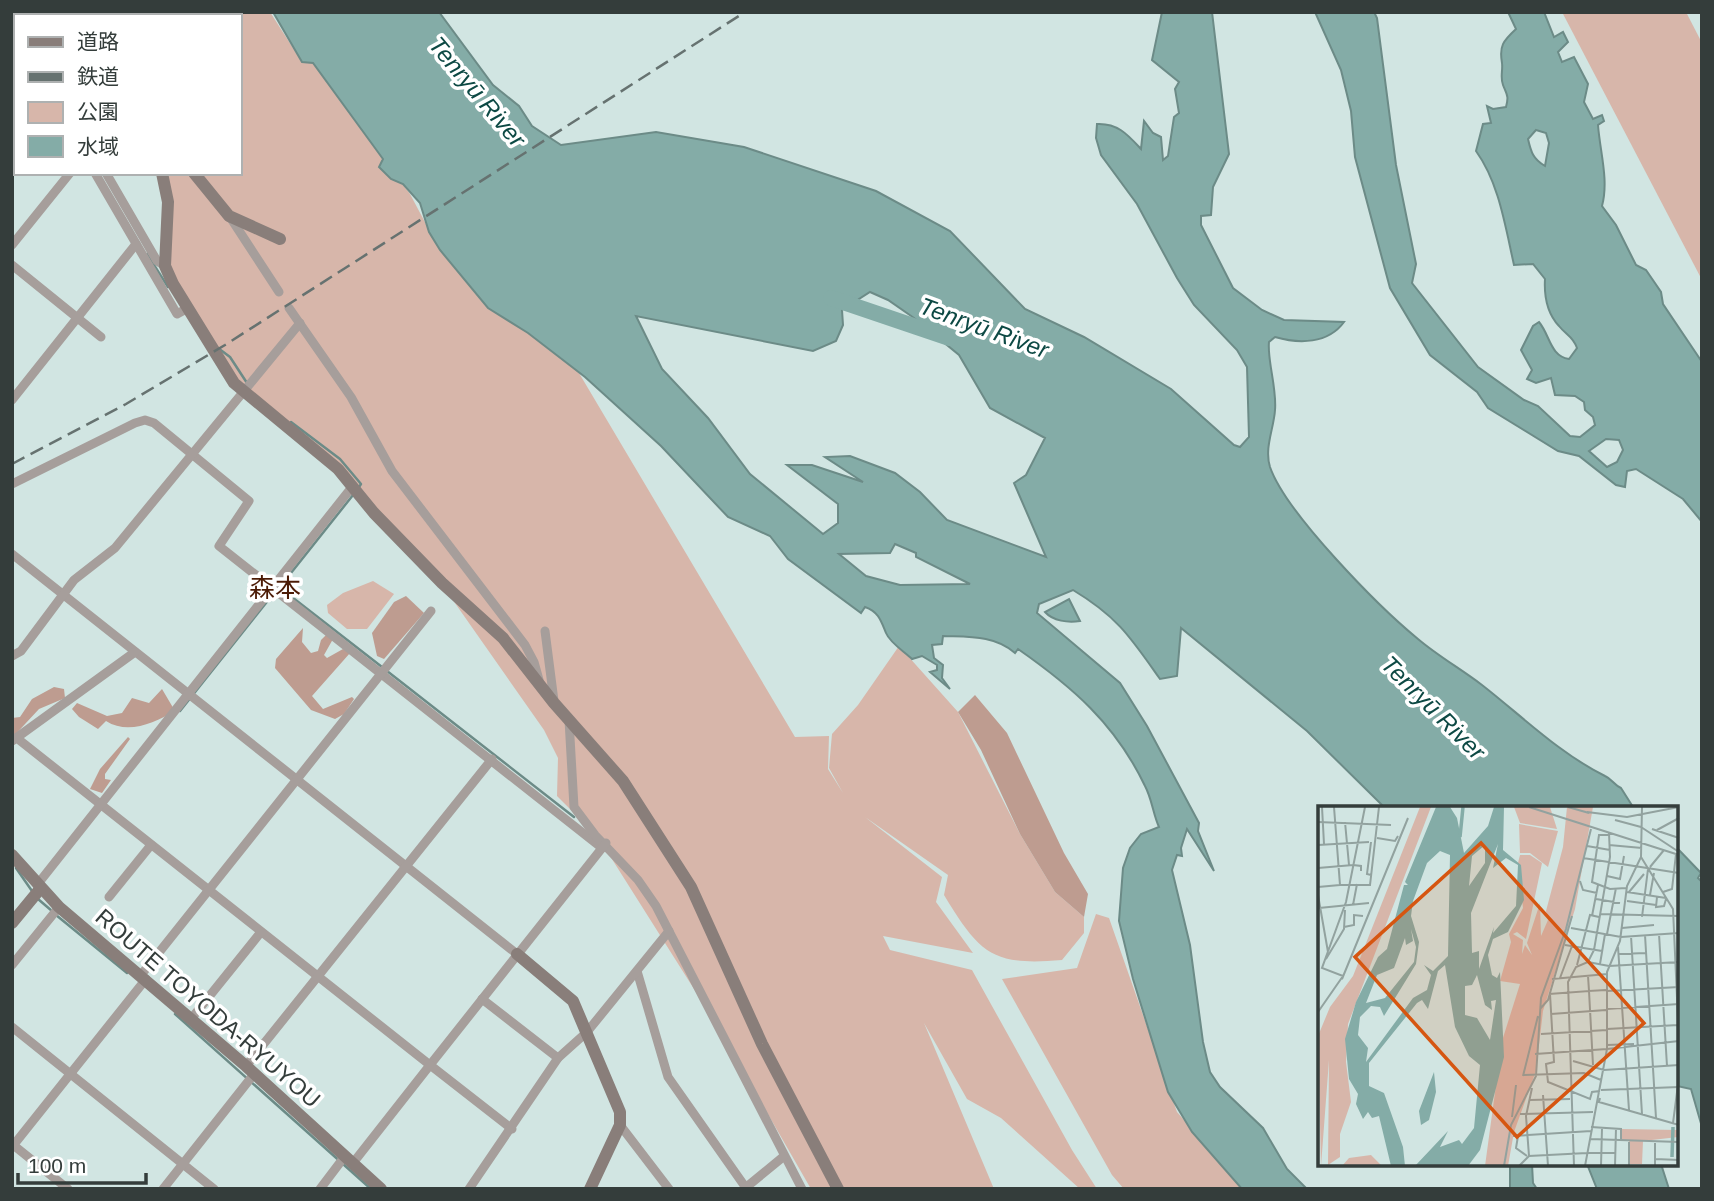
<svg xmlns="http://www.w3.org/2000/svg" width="1714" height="1201" font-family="Helvetica,'Noto Sans JP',sans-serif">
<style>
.green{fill:#d7b6aa}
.forest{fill:#be9c90}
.water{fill:#84aca7;stroke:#6c8b87;stroke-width:2;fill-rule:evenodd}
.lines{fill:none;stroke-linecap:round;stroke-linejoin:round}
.stream{stroke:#6c8b87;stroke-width:2.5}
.river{stroke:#84aca7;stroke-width:16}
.street{stroke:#a69e9b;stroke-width:9}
.secondary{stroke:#897e7a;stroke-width:12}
.rail{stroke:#667270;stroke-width:2.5;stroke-dasharray:14 7;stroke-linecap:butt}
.labels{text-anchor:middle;stroke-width:7;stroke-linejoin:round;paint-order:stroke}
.street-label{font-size:23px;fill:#343d3b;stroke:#fff}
.water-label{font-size:24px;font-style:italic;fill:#0d4944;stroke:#fff}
.quarter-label{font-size:26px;fill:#4b1a05;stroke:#fff}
.inset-river{fill:none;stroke:#84aca7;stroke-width:3.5}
.inset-road{fill:none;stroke:#92a29f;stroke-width:2}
.view{fill:#d65611;fill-opacity:0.15;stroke:#d65611;stroke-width:3.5}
.inset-edge{fill:none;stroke:#343d3b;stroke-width:3.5}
</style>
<rect width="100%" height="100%" fill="#d1e5e2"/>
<!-- green -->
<g class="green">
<path d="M52,12H270L302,62L313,63L410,194L435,241L579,373L795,737L829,736L828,769L843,793L829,768L832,734L858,705L899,646L958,712L1020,834L1055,892L1084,917V933L1062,960C992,966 980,954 944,895L948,875L865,817L942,877L936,902L973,953L883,936L890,950L972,970L1072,1150L1097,1189H1080L1001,1118L967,1099L924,1023L994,1189H811L718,1027L598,837L557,796L558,758L544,730L436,576L331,464L229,375L165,261L167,187L156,173H240V16H54Z"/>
<polygon points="1562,12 1686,12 1702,43 1702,280"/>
<polygon points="373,581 394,594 367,629 347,629 328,613 327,605 343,593"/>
<polygon points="1096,914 1109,918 1177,1112 1245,1189 1124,1189 1112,1175 1002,979 1077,968"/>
</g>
<!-- forest -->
<g class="forest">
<polygon points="406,596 424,613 384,659 377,656 372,633 394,602"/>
<polygon points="303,628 302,642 311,653 318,651 321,640 327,634 333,639 324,655 327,658 343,649 350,653 312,696 323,709 352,697 354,699 344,714 335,719 311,710 275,668 276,659"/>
<polygon points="54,687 64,689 65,698 39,709 12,738 12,718 20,717 32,699"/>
<path d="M162,689L175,711C154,723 128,735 106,721L98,729L79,717L72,709L77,703L107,716L122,713L132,698L149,703Z"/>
<polygon points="975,695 1007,733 1064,853 1088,894 1084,917 1055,892 1020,834 981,750 958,712"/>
<polygon points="128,737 130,739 105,774 105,779 111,780 102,793 90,789 100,769"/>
</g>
<!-- water -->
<g class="water">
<path d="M273,12H439L493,85L519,106L532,126L561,145L656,132L744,147L876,191L950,231L1025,309L1084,337L1171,389L1234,445L1240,447L1249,437L1247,367L1237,350L1194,305L1177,278L1137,204L1101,155L1096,138L1097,124C1118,123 1128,135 1141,149L1144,121L1153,133L1161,137L1163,160L1168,156L1174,117L1179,113L1175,89L1179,82L1152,60L1162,12H1212L1229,154L1213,187L1211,215L1201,216V225L1233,288L1262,310L1284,320L1344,322C1328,344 1299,344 1275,337L1269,342C1267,360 1277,388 1275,410C1274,428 1264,448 1270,467C1286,513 1379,607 1418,639C1438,656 1461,669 1482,685C1523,717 1559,753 1605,776C1612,779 1614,785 1621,788L1633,807H1384L1307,731L1181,628L1177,676L1160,679C1131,638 1118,617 1073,590L1039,604L1037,613L1120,683L1147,726L1199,823L1198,831L1214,871L1187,829L1181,848L1182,856L1177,855L1172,870L1190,945L1203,1042L1210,1072L1220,1087L1263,1128L1287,1169L1307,1189H1242L1192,1132L1168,1092L1133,979L1119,921L1123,868L1130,848L1141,834L1159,827C1153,814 1152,799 1145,786C1115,723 1071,686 1018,649L1015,653C995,635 968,637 943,636L942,644L932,645L934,658L943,665L942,678L950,689L930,672L937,670V665L922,656L912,659C905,652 890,643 886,633C881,621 879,612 865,607L861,613L788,559L770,536L728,517L661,446L585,377L528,333L488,308L440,250L429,232L420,203L403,184L391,179L379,167L383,159L313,63L302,62ZM870,292L888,300L914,318L959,355L990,408L1045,438L1026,475L1014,483L1046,557L947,520L920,492L895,473L850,456L825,457L863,482L812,465H787L838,504V523L823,534L750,474L708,418L662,369L636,316L813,351L836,341L843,325L842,310ZM895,544L916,553V557L970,584L900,585L866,576L839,554L890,553Z"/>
<path d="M1315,12H1374L1377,18L1396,165L1416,264L1412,283L1478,367L1524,400L1538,406L1570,436L1580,437L1595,425L1593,417L1585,410L1584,402L1575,396L1555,395L1551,378L1536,383L1527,379L1532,370L1521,350L1533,326L1539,322C1550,335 1550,356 1569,359L1577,348C1573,336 1566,335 1559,326C1547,313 1544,296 1545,279L1533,264L1514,265C1505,225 1499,183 1476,151L1483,124L1491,123L1487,106L1493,109L1506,107C1509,96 1507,95 1503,85C1500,77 1503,71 1502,63C1499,46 1503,41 1516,29L1508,12H1544L1554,37L1563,32L1568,42L1558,52L1562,62L1574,57L1588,84L1584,102L1593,119L1602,115L1604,121L1598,125C1600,152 1609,180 1602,206L1616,225L1636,265L1646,270L1661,292L1663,304L1702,362V522L1683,499L1636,469L1627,471L1625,487L1616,485L1579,456L1558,451L1488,408L1477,392L1430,355L1390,288L1355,157L1351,111L1341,70ZM1536,130L1546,133L1549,143L1545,166C1533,159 1531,152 1528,139ZM1606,439L1619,440L1623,450L1617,462L1607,467L1589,451Z"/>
<path d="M1069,599L1080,621C1068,623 1053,621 1045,612Z"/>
<polygon points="1677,848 1701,873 1698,878 1702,882 1702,1127 1691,1089 1677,1086"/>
<polygon points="1510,1164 1532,1164 1533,1183 1537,1189 1510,1189"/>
<polygon points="1587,1164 1661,1164 1669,1189 1597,1189"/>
</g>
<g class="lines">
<!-- stream -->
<g class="stream">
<polyline points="12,92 16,95"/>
<polyline points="147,254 168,287"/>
<polyline points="218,348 230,357 247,383"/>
<polyline points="291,422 340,459 361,484 359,487"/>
<polyline points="279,587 382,667"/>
<polyline points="279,588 353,495"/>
<polyline points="387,671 574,817"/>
<polyline points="180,711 274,593"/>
<polyline points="16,868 32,891"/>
<polyline points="38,899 52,911"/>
<polyline points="56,915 127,973"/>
<polyline points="175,1014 371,1189"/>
</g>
<!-- river -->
<polyline class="river" points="831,298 949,338"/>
<!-- street -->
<g class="street">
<polyline points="12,84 16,87"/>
<polyline points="12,98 16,101"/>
<polyline points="95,173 177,314 188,308"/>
<polyline points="106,173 157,261 165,266"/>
<polyline points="230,217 279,292"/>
<polyline points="12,245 70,173"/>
<polyline points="12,265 101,337"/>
<polyline points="289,308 351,397 392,471 525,645 534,662 539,680"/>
<polyline points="12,400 136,244"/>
<polyline points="12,484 135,423 145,420 154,423 249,501 219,546 602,848"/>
<polyline points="12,554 517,954"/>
<polyline points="545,631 554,701"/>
<polyline points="12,656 21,651 74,580 115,548 300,323"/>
<polyline points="569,720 574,807 595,835 638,880 656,906 802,1189"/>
<polyline points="18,739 430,1065 606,843"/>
<polyline points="12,741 135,652"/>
<polyline points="37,885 352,487"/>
<polyline points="109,897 151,845"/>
<polyline points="12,965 59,907"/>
<polyline points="637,971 668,1077 746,1188"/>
<polyline points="141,975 431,611"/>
<polyline points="482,999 558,1058"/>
<polyline points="191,1019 261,932"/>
<polyline points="12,1027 214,1189"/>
<polyline points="246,1066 492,759"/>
<polyline points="620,1125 669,1189"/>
<polyline points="12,1144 68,1189"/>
<polyline points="12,1147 146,979"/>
<polyline points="353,1163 430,1065 512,1129"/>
<polyline points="163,1189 254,1074"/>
<polyline points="320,1189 345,1156"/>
<polyline points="469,1189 558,1058 587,1032 669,931"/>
<polyline points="744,1189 783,1157"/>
</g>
<!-- secondary -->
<g class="secondary">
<polyline points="89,12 92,16"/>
<polyline points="162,173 168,202 165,266 173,284 234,383 338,469 374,513 442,583 503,638 554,703 623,781 691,887 762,1044 838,1189"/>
<polyline points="194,173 229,216 280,239"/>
<polyline points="12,855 59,907 246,1066 381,1189"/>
<polyline points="12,923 40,889"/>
<polyline points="517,954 573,1001 620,1112 620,1125 590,1189"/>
</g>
<!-- rail -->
<polyline class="rail" points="12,464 126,404 225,345 745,12"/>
</g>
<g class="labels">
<!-- street labels -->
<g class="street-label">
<text transform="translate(208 1008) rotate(41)" y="8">ROUTE TOYODA-RYUYOU</text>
</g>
<!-- water labels -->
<g class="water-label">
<text transform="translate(477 92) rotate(50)" y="8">Tenryū River</text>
<text transform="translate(984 328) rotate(20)" y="8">Tenryū River</text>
<text transform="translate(1433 708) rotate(45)" y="8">Tenryū River</text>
</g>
<!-- quarter labels -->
<g class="quarter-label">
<text x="275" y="597">森本</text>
</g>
</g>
<!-- overview -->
<g transform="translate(1318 806)">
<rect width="360" height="360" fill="#d1e5e2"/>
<path d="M102,1H113L30,218L28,256L33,296L22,328V351L10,359L11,254L3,360L0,230L12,201L35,170ZM196,1H232L239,23L202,17ZM249,1H275L257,103L225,205L218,265L196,326L190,360H167L184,235L202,178L182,175L193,136L191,128L205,102L200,57L202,49H212L224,57L208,133L199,126L195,128L205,134L204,148L207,139L214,149L209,137L222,97L223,130L230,114L228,105L245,41ZM201,18L240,25L230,61L212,47H202ZM303,323L360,324V331L325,335L324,358H311V334H303ZM53,349L64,360H24L31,352Z" fill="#d7b6aa"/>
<path d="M118,1H132L139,12L146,47L170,20L176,1H186L185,44L203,59L206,94L190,126L175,133L170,149L174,169L179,172L182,166L186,251L162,344L150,360H97L130,325L122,341L141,334L144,338L156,322L162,259L151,250L137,221L127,159L120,165L110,203L104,194L99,197L51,257V280L66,287L85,341L87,360H73L61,310L54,312L50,306L45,313L38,298L40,288L31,273L27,233L38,196L60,151L69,143L86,79H90L87,76ZM180,38L175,62L188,52L200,59L198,100L175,127L176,121L161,163V145L154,147L153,107ZM167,39V57L151,80L154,50ZM122,45L132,49L130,150L115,165L106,159L113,169L109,184L95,192L48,256L50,242L40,229L42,211L53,200L62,201L66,210L98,158L101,136L93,110L95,95L109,57ZM93,123L98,141L96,156L67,192L48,197L59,169L76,162L87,132L88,139L95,135ZM159,169L167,199L174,204L173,195L178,194L172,234L159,212L147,209V180L154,179ZM116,266L118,286L111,314L103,319L101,305Z" fill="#84aca7" fill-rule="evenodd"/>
<path class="inset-river" d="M142,31L145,1M354,351L355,321"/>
<path class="inset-road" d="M4,1L6,38M16,1L22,79H52L61,1M211,1L361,49M250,1L271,7M269,6L309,11L361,1M297,14L323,21M0,16L73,19M27,16L31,59M323,21L361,46M334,23L361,32M339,24L361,12M291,29H281L274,76L292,83L308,82M59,32L77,35L80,30M53,36L49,68L53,69M0,39L51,36M291,39L324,42M269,40L292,44M323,51L355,103L361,236M265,52L361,67M332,61L346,44M0,62L35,59L43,60V65M289,70L302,73L306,50M262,75L265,84L279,87M0,81L22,79M309,86L348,92M311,86L326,68M345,86L354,83L358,48M0,89L10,146M332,89L336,67M339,91L338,101L346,100L348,93M278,93L302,97M309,95L338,99M35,99L39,78M1,102L51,97M282,108L361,110M274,110L280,79M324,111L330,63M26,121L36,119V109L45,110M253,122L303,131L361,127M304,122L336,119M289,128L298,82M341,128L349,260M327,129L338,312M313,130L324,308M247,139L284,145M300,141L311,304M301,148L328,147M8,153L26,123L27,104M270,156L291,160L361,156M282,158L287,128M259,159L272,109L281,111M270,170L271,185L288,184M242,172L254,140M24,173L90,12M234,173L289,168M289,185L361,181M231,188L271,185L275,259M232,188L236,256L228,258L230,276L272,293L274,286L282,285M222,203L230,194L254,110M289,203L361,198M0,206L25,170L4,162L28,96L47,1M233,208L288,204M289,223L360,219M223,228L289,224M289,239L316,238M289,243L361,235M217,248L289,243M255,255L286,264L361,259M205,269L266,267L283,274M205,270L220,210M283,284L361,281M225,289L230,360M282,292L281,296L361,319M212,294L252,293M202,308L275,306M194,311L198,279M355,317L361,271M273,321L303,323V334M195,330L273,325M200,330L198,342L209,350M272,333L361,336M270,347H297M211,350L208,310L214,282M337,353L361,354M186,360L193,319L218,270L223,192L248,123L273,23M201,360L211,350L269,347M256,360L250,176L258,161L270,156L276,144L292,51L291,27M267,360L289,243V166L302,135L309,80L323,51L324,1M283,360L284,322M297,360L298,322M311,360V334M337,360V335"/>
<path class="view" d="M163,37L326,217L199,331L37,151Z"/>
<rect width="360" height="360" class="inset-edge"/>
</g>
<!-- border -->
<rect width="1714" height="1201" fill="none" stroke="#343d3b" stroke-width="28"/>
<!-- legend -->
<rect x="14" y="14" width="228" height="161" fill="#ffffff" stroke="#aeb1b1" stroke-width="2"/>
<rect x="28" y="37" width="35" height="10" fill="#897e7a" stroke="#aeb1b1" stroke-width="2"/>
<text x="77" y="49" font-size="21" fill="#343d3b">道路</text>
<rect x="28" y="72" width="35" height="10" fill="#667270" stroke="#aeb1b1" stroke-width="2"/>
<text x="77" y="84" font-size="21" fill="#343d3b">鉄道</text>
<rect x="28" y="102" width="35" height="21" fill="#d7b6aa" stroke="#aeb1b1" stroke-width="2"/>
<text x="77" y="119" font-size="21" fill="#343d3b">公園</text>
<rect x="28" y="136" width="35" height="21" fill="#84aca7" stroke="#aeb1b1" stroke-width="2"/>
<text x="77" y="154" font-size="21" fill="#343d3b">水域</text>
<!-- scale -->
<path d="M18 1173v10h128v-10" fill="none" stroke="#343d3b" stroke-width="3.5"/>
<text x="28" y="1173" font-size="21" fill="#343d3b" stroke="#ffffff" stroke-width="5" paint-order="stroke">100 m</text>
</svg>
